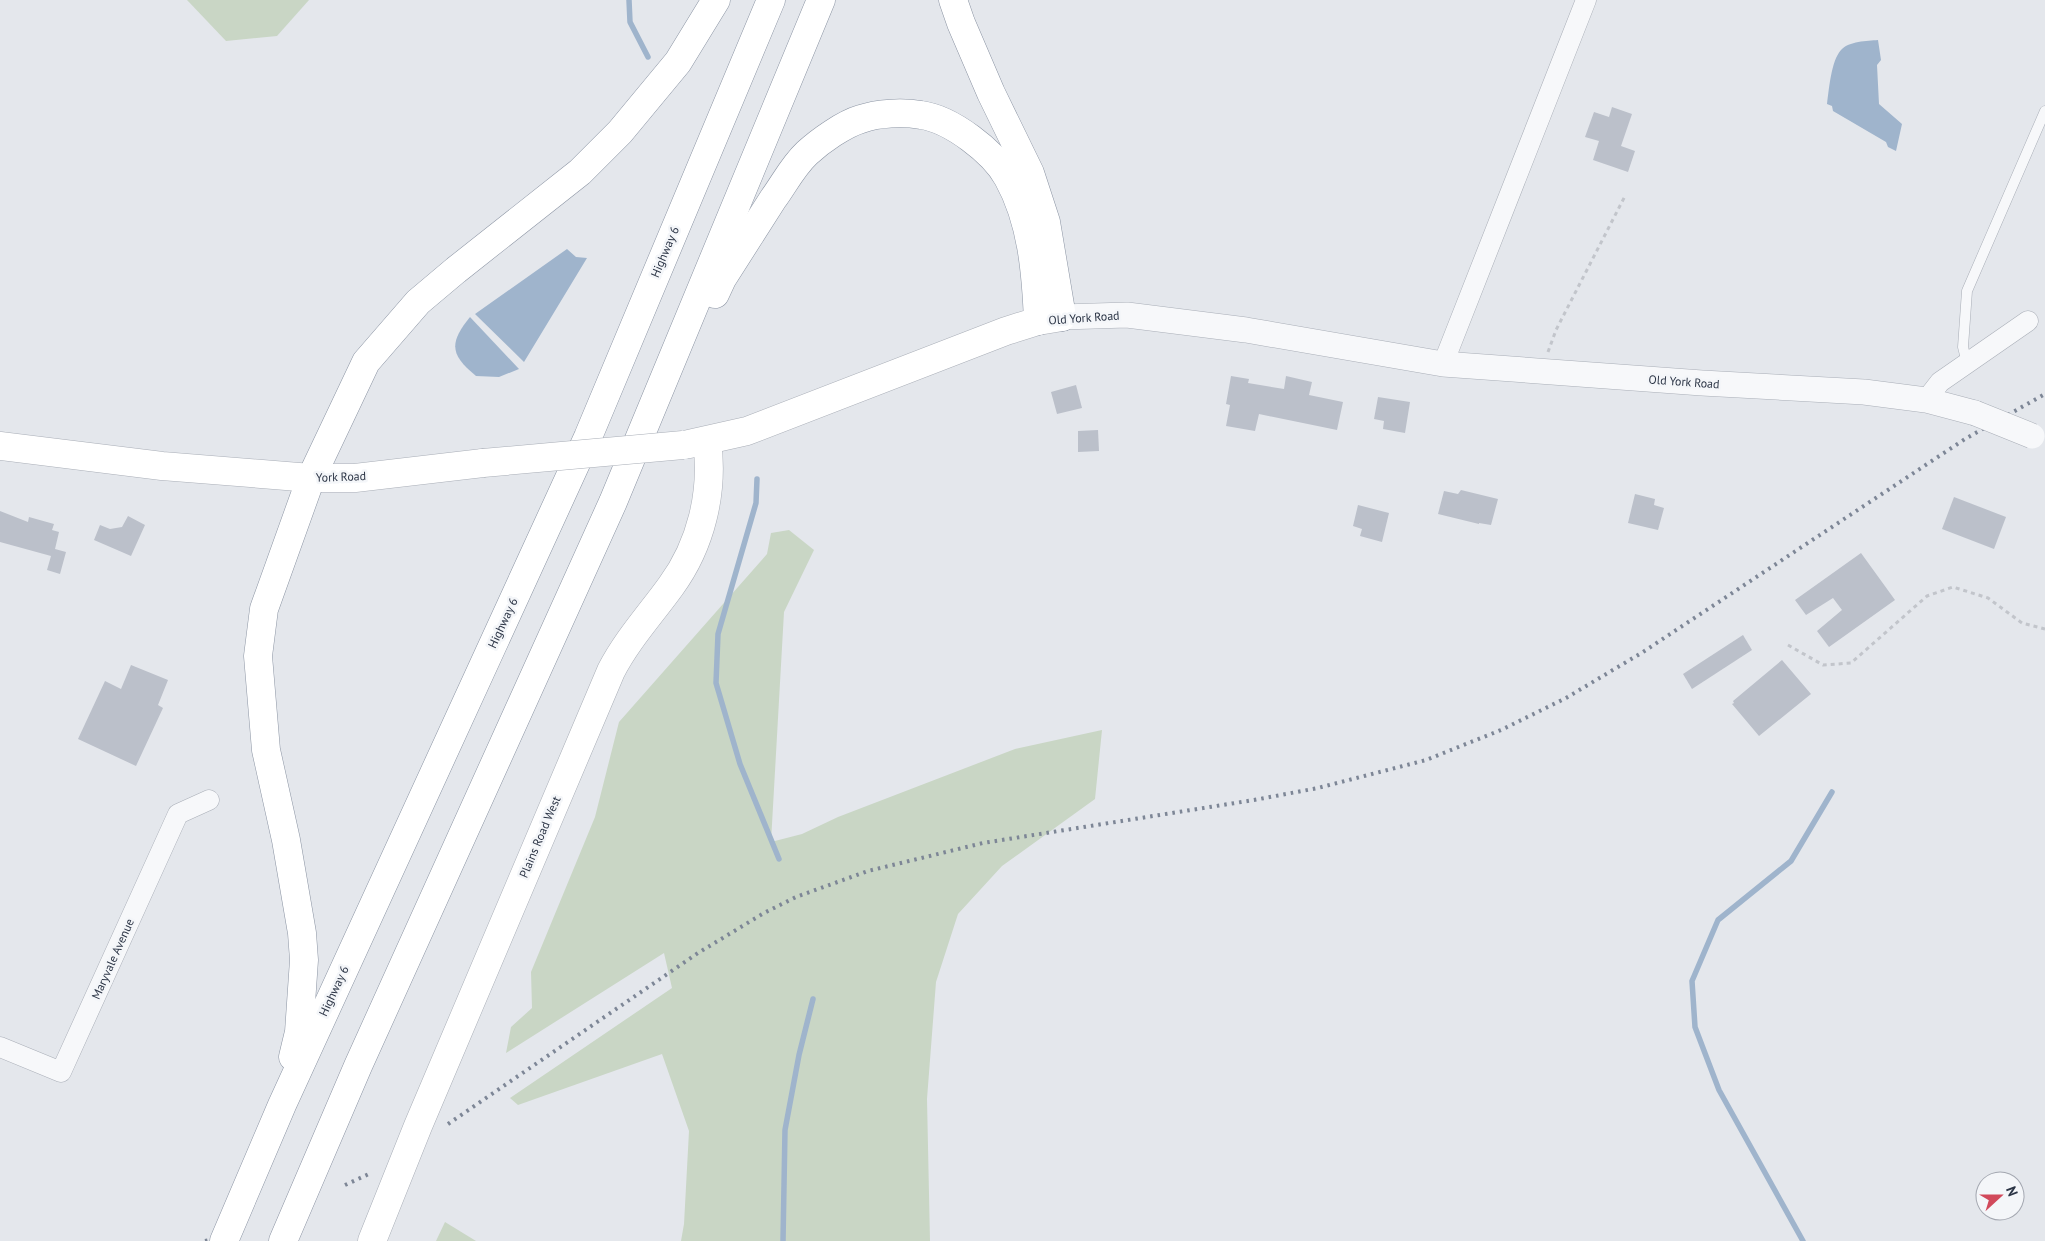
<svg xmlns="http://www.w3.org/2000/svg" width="2045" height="1241" font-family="'PT Sans',sans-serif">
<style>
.green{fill:#c9d6c5}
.water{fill:#9fb4cc}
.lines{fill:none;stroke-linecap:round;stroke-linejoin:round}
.stream{stroke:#9fb4cc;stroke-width:5.5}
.building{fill:#bbc0ca}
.service-casing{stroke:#a9aeb7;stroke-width:11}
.minor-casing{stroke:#a9aeb7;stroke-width:21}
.tertiary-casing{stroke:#a9aeb7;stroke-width:26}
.secondary-casing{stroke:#a9aeb7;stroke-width:29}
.motorway-casing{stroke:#8b94a3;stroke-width:29}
.path{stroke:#c2c5cb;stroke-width:3;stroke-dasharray:4 4;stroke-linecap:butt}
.service{stroke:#f7f8fa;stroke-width:10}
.minor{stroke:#f7f8fa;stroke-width:20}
.tertiary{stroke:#f7f8fa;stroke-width:25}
.secondary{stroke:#fff;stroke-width:28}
.motorway{stroke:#fff;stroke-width:28}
.rail{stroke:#7d8696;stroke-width:4;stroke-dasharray:2.5 5;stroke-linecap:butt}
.tertiary-bridge-casing{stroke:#a9aeb7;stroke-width:26;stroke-linecap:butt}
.secondary-bridge-casing{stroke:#a9aeb7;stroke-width:29;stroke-linecap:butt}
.tertiary-bridge{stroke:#f7f8fa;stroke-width:25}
.secondary-bridge{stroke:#fff;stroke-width:28}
.labels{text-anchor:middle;stroke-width:5;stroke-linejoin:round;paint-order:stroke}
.street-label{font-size:12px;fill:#2b3445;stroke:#f4f6f9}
</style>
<rect width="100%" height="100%" fill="#e4e7ec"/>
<!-- green -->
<g class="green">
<polygon points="187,0 309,0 277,36 226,41"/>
<polygon points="789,530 814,550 784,612 771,842 802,834 838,817 1015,749 1102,730 1095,799 1002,866 958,914 936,982 927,1099 930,1241 681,1241 684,1224 689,1131 662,1054 518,1105 510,1098 672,988 664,953 506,1053 511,1027 532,1008 531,972 595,817 619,722 767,554 771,533"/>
<polygon points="445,1222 476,1241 436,1241"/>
</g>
<!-- water -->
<g class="water">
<path d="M1878,40L1881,60L1877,65L1879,104L1902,124L1896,151L1888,147L1886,142L1833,111L1832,106L1827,104C1829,90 1831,61 1841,50C1849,41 1867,41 1878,40Z"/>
<polygon points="567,249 576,257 587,258 524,362 475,314"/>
<path d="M470,317L519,369L499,377L476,376C451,355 448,344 470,317Z"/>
</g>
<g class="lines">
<!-- stream -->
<g class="stream">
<polyline points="629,0 630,22 648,57"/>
<polyline points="757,479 756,503 718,634 716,683 740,764 779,859"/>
<polyline points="783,1241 785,1130 799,1055 813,999"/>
<polyline points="1803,1241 1719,1090 1695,1027 1692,981 1718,920 1791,861 1832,792"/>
</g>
</g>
<!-- building -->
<g class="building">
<polygon points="1612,107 1632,114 1621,146 1635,151 1628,172 1593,160 1599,141 1585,137 1594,112 1609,117"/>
<polygon points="1231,376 1249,379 1248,383 1284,389 1286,376 1312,382 1309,395 1343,402 1337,430 1259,414 1255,431 1226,426 1230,405 1226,404"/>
<polygon points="1076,385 1082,408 1057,414 1051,392"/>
<polygon points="1378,397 1410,402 1405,433 1383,429 1384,421 1374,419"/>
<polygon points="1098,430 1099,451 1078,452 1078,431"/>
<polygon points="1461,490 1498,499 1491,525 1479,523 1479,524 1438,514 1444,491 1458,494"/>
<polygon points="1635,494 1655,499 1654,505 1664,508 1658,530 1628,523"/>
<polygon points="1954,497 2006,517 1994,549 1942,529"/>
<polygon points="1358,505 1389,513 1382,542 1360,536 1362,529 1353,526"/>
<polygon points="0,511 28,522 29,517 54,524 52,530 59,532 55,549 66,552 60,574 47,570 51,556 0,542"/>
<polygon points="128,516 145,525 131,556 94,540 100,525 110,529 122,527"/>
<polygon points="1861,553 1895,600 1829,647 1817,631 1842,610 1833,598 1806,615 1795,600"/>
<polygon points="1743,635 1752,650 1692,689 1683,674"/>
<polygon points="1782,660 1811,694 1759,736 1732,704 1734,703 1733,701"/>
<polygon points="131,665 168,680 158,705 163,708 136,766 78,739 105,681 121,689"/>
</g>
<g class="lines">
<defs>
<polyline id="service" points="1967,363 1963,347 1967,291 2045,111"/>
<g id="minor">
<polyline points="1443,364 1586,0"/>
<polyline points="1926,400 1940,382 2028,321"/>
<polyline points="0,1047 61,1072 178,814 209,800"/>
</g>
<polyline id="tertiary" points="1062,317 1127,315 1246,330 1443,364 1702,383 1864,392 1926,400 1975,413"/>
<g id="secondary">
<polyline points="689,444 747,431 1006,331 1038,321 1062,317"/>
<polyline points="0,446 162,466 311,478 355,478 483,463"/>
<path d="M372,1241L418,1126L611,671C627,640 650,615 671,586C701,545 714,492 707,441"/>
</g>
<g id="motorway">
<polyline points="953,0 961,23 991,93 1030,173 1046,222 1062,317"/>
<path d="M715,294L722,279C739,252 756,226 773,199C784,184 793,166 807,153C820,141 844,124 861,119C878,113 903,112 921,115C951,119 994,152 1008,178C1032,221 1036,273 1038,321"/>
<polyline points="293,1057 299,1032 304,960 302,933 286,840 266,750 258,656 264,609 311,478 366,362 418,302 456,270 580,172 620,132 678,62 716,0"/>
<polyline points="224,1241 282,1105 588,437 771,0"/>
<polyline points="283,1241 358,1066 613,502 821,0"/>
</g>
</defs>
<!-- service casing -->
<use href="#service" class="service-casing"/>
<!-- minor casing -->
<use href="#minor" class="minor-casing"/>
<!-- tertiary casing -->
<use href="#tertiary" class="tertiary-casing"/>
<!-- secondary casing -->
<use href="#secondary" class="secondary-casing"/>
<!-- motorway casing -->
<use href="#motorway" class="motorway-casing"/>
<!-- path -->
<g class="path">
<polyline points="1548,352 1556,330 1625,196"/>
<polyline points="1788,645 1823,665 1851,663 1927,596 1953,587 1988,598 2022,623 2045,629"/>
</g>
<!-- service -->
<use href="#service" class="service"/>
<!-- minor -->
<use href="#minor" class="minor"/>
<!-- tertiary -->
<use href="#tertiary" class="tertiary"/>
<!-- secondary -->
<use href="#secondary" class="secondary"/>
<!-- motorway -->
<use href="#motorway" class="motorway"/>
<!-- rail -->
<g class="rail">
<polyline points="448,1124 698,953 764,913 796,897 868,871 983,843 1254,800 1318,788 1426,760 1501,730 1566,698 1643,652 1965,439 2045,394"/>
<polyline points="345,1185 371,1173"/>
<polyline points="205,1241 210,1240"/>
</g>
<defs>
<polyline id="tertiary-bridge" points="1975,413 2032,436"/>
<polyline id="secondary-bridge" points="483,463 683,445"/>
</defs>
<!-- tertiary-bridge casing -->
<use href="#tertiary-bridge" class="tertiary-bridge-casing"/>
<!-- secondary-bridge casing -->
<use href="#secondary-bridge" class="secondary-bridge-casing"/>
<!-- tertiary-bridge -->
<use href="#tertiary-bridge" class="tertiary-bridge"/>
<!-- secondary-bridge -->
<use href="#secondary-bridge" class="secondary-bridge"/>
</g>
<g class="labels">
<!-- street labels -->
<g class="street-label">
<text transform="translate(665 252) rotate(-67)" y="4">Highway 6</text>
<text transform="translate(1084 318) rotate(-4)" y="4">Old York Road</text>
<text transform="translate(1684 382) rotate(4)" y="4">Old York Road</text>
<text transform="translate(341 477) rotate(-2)" y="4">York Road</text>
<text transform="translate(503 623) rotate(-65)" y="4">Highway 6</text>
<text transform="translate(540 837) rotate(-67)" y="4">Plains Road West</text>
<text transform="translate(113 959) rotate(-66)" y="4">Maryvale Avenue</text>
<text transform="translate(334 991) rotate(-65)" y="4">Highway 6</text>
</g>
</g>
<!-- north arrow -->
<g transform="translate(2000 1196) rotate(69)"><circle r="24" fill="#f4f6f9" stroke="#a4a8b1"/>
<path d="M0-4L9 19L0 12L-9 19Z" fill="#d1495b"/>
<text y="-8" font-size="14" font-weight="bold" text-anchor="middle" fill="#2b3445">N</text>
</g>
</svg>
